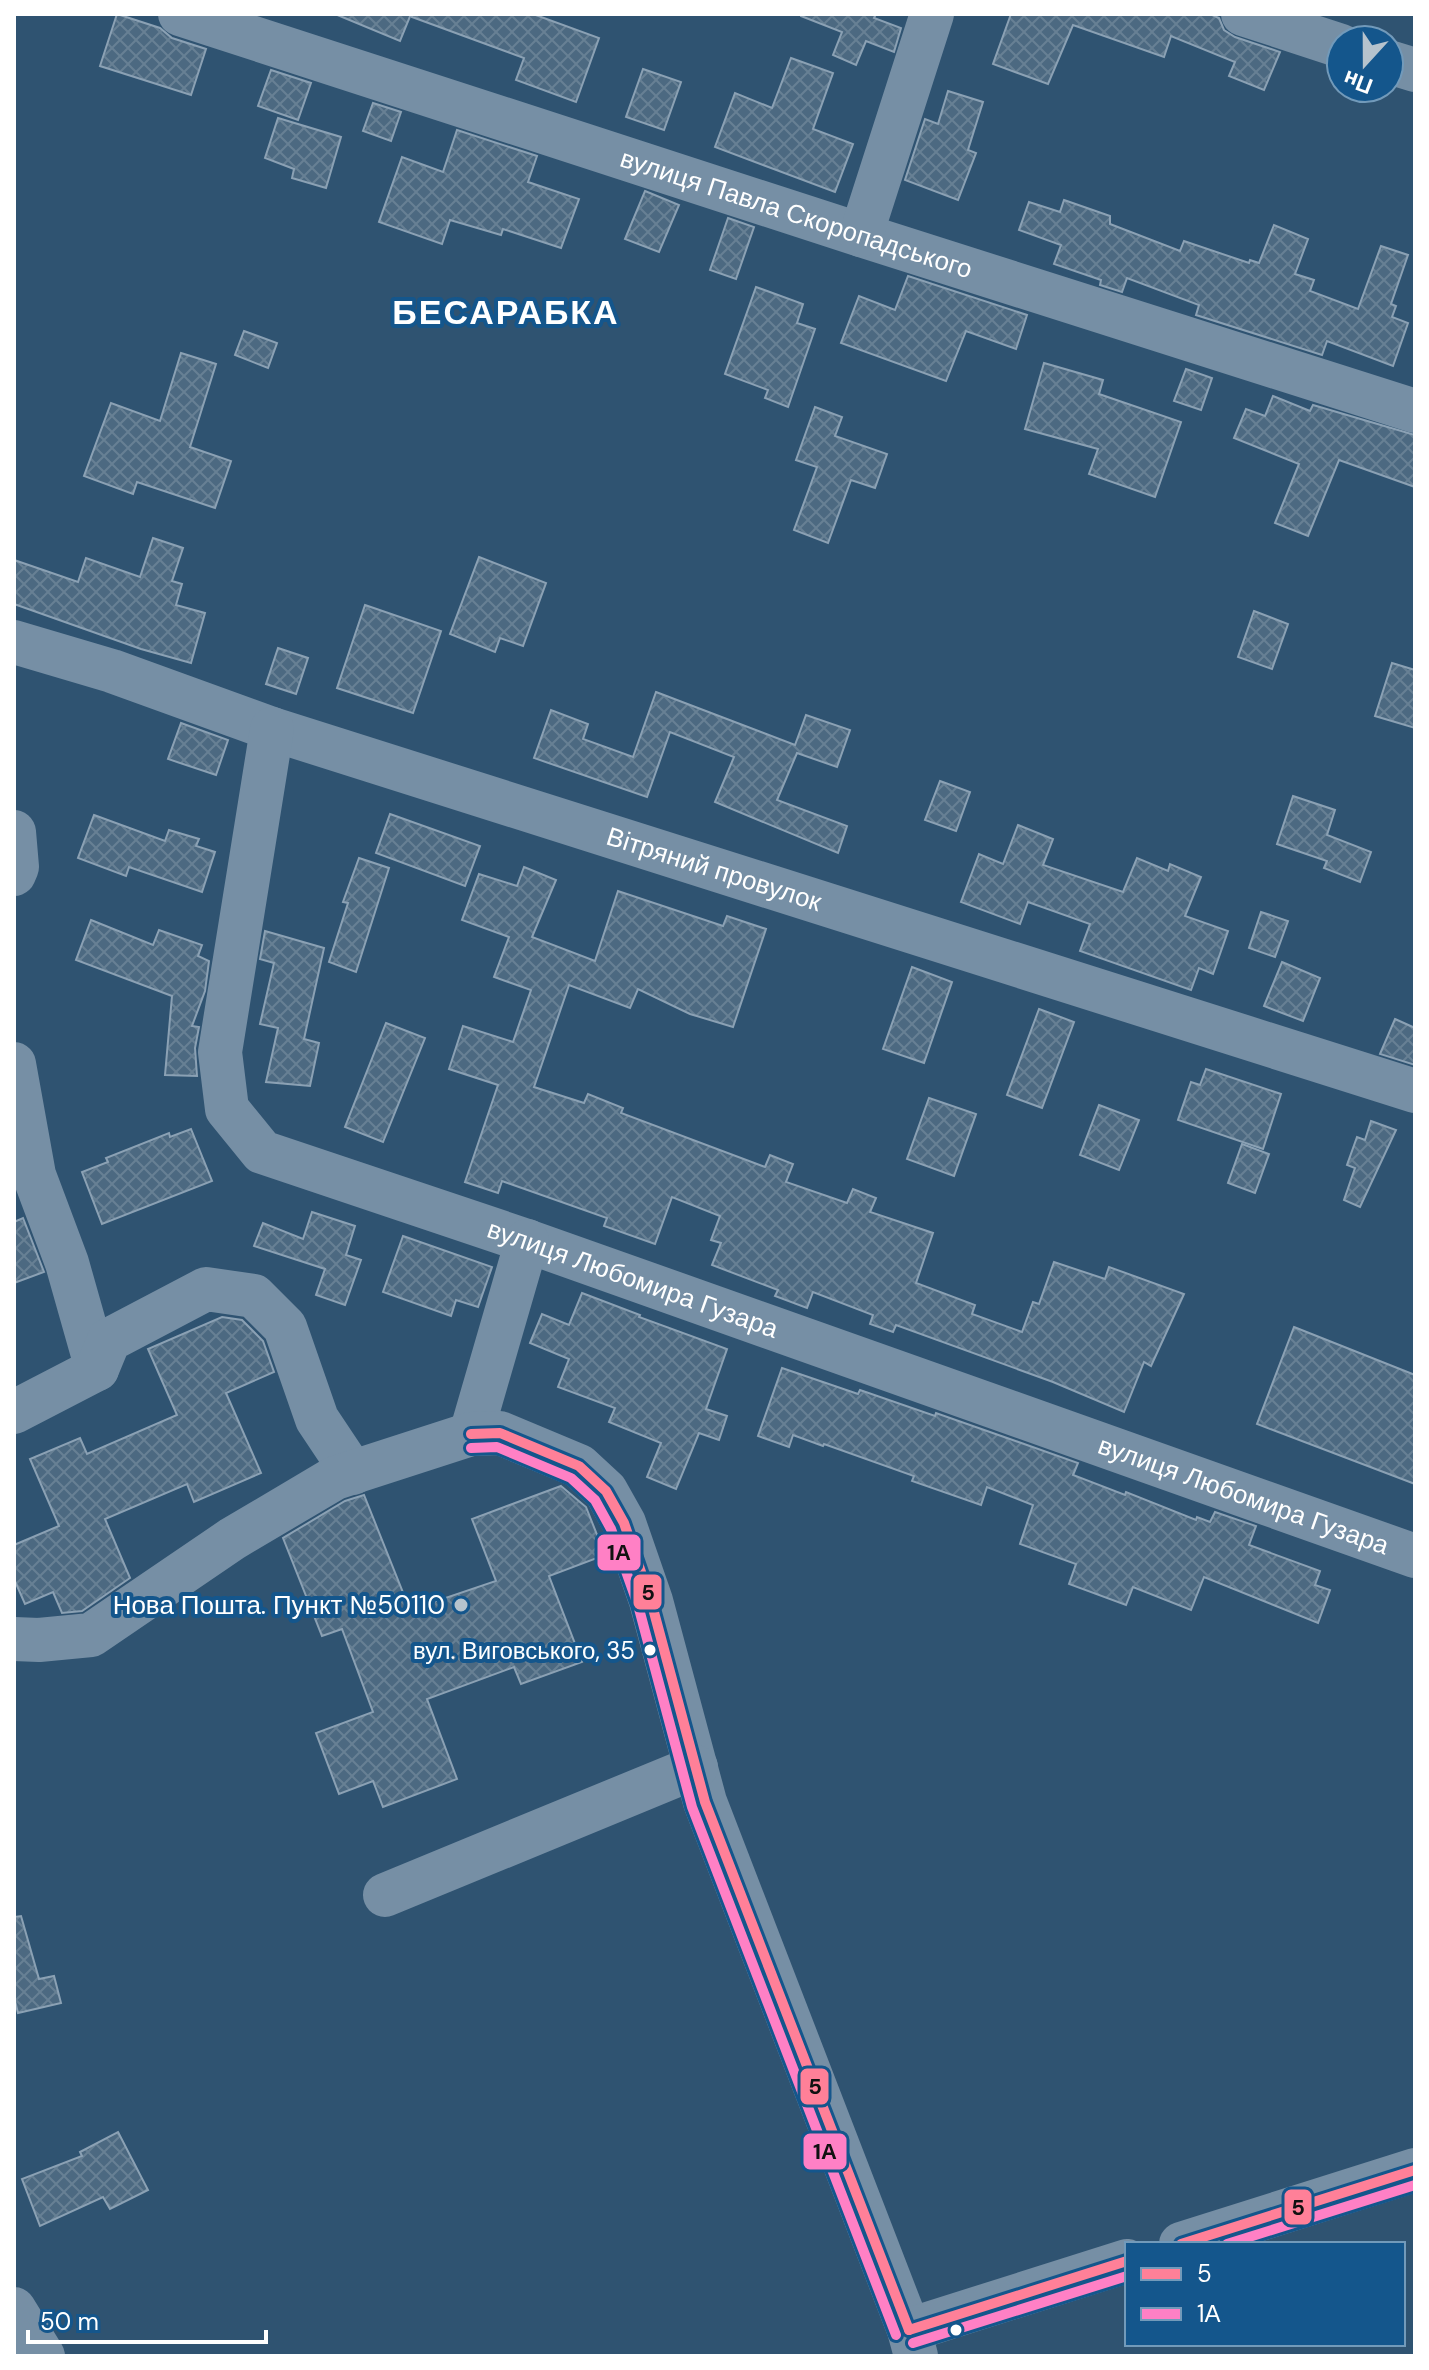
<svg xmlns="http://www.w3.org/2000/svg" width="1429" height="2370" font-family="'DM Sans',sans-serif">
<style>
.building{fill:url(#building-cross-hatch);stroke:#8ba1b4;stroke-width:2}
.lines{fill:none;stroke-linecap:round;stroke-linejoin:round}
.minor{stroke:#768fa5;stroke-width:44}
.bus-1-casing{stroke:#14568c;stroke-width:16}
.bus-2-casing{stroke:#14568c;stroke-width:16}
.bus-1{stroke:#ff8098;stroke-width:10}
.bus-2{stroke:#ff80c5;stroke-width:10}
.poi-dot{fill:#b6c3cd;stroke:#14568c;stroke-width:3}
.bus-dot{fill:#fff;stroke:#14568c;stroke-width:3}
.labels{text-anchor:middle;stroke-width:8;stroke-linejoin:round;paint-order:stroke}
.bus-label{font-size:24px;fill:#fff;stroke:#14568c;text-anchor:end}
.street-label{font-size:26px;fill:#fff;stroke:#14568c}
.poi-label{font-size:26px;fill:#fff;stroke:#14568c;text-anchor:end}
.district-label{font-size:34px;font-weight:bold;letter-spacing:2px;fill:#fff;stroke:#14568c}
.line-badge{stroke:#14568c;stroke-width:3}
.pale-badge-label{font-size:22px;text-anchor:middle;font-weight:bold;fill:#111}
</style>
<defs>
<pattern id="building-cross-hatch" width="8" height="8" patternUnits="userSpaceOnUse" patternTransform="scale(2)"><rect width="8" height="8" fill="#4c6981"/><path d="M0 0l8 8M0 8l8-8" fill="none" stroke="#678094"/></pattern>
</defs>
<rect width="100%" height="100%" fill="#2f5371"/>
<!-- building -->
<g class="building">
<polygon points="117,14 160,28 172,38 206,49 191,95 100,66"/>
<polygon points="335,14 411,14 400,41"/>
<polygon points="412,14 533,14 599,38 576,102 516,80 524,58 412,17"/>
<polygon points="801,14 876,14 874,18 901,28 894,52 866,41 856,65 833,55 842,32 801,16"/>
<polygon points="1011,14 1210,14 1219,18 1224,30 1235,37 1280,52 1264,90 1229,76 1235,62 1171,36 1164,57 1073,25 1048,84 993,64"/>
<polygon points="791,58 833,73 813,129 853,144 835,192 715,147 735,93 772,108"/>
<polygon points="643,69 681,82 664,130 626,117"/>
<polygon points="271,70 311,83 298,120 258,106"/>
<polygon points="948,91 983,102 968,150 976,153 958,200 905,180 925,119 938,124"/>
<polygon points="373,103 401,112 391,141 363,131"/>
<polygon points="278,118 341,137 326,188 292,178 294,169 265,158"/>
<polygon points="457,130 537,156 528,182 579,199 561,248 503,229 501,235 450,220 442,244 379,222 402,157 443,172"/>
<polygon points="645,191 679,205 659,252 625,239"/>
<polygon points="1064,200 1110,216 1110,224 1180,251 1184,241 1249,263 1250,260 1259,263 1274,225 1308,239 1295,274 1314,280 1310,291 1358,309 1381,246 1408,255 1391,304 1396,306 1392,317 1408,323 1393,366 1327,341 1322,355 1196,315 1199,305 1127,278 1122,292 1100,285 1101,280 1054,264 1061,245 1019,230 1029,202 1060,212"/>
<polygon points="728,218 754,227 736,279 710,270"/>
<polygon points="908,276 1027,315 1016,349 966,331 946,381 841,343 859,296 895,310"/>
<polygon points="756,287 803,304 797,323 815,329 788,407 765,398 768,390 725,374"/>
<polygon points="244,331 277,343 268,368 235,355"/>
<polygon points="181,353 216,364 190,447 231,461 215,508 137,482 133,494 84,476 111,403 160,421"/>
<polygon points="1044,363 1103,380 1099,394 1181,422 1155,497 1089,474 1098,449 1025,429"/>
<polygon points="1186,369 1212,378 1201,410 1174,401"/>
<polygon points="1273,396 1310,411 1313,405 1415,435 1415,487 1339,460 1308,536 1275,523 1299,464 1234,438 1246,409 1265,416"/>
<polygon points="815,407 842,417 835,436 887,454 875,488 851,480 828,543 794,530 817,467 796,460"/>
<polygon points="153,538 183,548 172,581 182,584 176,605 205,613 191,663 141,649 14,604 14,560 78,582 86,558 140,577"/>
<polygon points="479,557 546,583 523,646 500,638 495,652 450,634"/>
<polygon points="365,605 441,631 413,713 337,688"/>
<polygon points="1254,611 1288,624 1272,669 1238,657"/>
<polygon points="278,648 308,658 296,694 266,684"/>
<polygon points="1392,663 1415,670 1415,728 1375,716"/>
<polygon points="656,692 795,745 806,715 850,730 837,767 797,753 777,800 847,826 838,853 715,802 734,757 670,732 647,797 534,758 551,710 588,724 583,739 633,757"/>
<polygon points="181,723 228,740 216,775 168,759"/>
<polygon points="940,781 970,792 956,831 925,820"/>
<polygon points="1293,796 1335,810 1327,835 1371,852 1360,882 1324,868 1327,861 1277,844"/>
<polygon points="390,814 480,846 465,886 376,853"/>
<polygon points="94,815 165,841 169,830 199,839 196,846 215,852 202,892 129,867 126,876 78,858"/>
<polygon points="1018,825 1053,839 1043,865 1123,892 1137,858 1168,871 1170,864 1201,877 1185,916 1228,931 1213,974 1199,968 1191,990 1080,951 1090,924 1028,902 1020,924 961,902 979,854 1003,864"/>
<polygon points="359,858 389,868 356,972 329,962 348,903 343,902"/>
<polygon points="524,867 556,880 532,937 595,961 618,891 723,926 727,916 766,929 733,1027 690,1014 638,989 630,1008 569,985 534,1087 584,1103 588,1094 623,1108 621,1113 765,1167 770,1155 793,1164 786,1182 847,1203 853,1189 876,1198 870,1212 933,1233 916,1283 975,1305 972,1314 1022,1332 1033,1302 1039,1304 1054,1262 1105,1279 1109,1267 1184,1294 1151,1366 1144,1362 1124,1412 1053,1382 896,1325 893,1332 870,1324 873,1315 813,1292 807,1308 775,1296 778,1290 712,1265 721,1243 711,1240 720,1216 672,1197 655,1244 604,1226 607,1218 502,1181 498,1193 465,1182 498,1085 449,1069 463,1026 513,1042 531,990 494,977 509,937 462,920 479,874 517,886"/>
<polygon points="1261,912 1288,921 1275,957 1249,948"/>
<polygon points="91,920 153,945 159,930 202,945 198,956 209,961 205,991 192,1026 199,1027 195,1048 197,1076 165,1075 172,996 76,960"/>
<polygon points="265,931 324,948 304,1039 319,1043 310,1086 266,1082 278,1028 260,1024 274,963 260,959"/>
<polygon points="1282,962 1320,978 1303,1021 1264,1006"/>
<polygon points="912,967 952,982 924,1063 883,1049"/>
<polygon points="1039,1009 1074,1022 1042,1108 1007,1095"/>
<polygon points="1395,1019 1415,1028 1415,1065 1380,1054"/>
<polygon points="386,1023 425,1038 383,1142 345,1127"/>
<polygon points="1206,1069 1281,1094 1263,1149 1178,1120 1191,1082 1200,1085"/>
<polygon points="929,1098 976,1114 954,1176 907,1159"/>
<polygon points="1099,1105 1139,1120 1119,1170 1080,1155"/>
<polygon points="1371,1121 1396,1130 1360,1207 1344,1200 1355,1168 1347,1165 1357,1137 1365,1140"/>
<polygon points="191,1129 212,1181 102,1224 82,1172 108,1162 106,1158 169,1133 170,1137"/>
<polygon points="1242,1144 1269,1154 1255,1193 1228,1183"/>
<polygon points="312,1212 355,1226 346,1255 361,1260 345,1305 316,1295 325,1269 254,1246 263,1223 303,1239"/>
<polygon points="23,1218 44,1272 14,1283 14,1222"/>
<polygon points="403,1236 492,1267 478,1307 456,1300 451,1316 383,1292"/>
<polygon points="582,1293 640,1315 639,1317 727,1349 706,1409 727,1416 719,1440 699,1433 676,1489 647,1477 661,1443 609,1422 615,1408 558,1387 569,1359 530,1343 542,1314 569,1325"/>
<polygon points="222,1317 242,1320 263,1341 274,1372 226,1393 261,1473 194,1502 187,1484 105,1519 130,1578 82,1611 62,1613 53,1592 25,1604 14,1579 14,1545 59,1526 30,1459 80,1438 87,1454 177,1415 148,1349"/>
<polygon points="1294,1327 1415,1375 1415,1484 1257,1424"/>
<polygon points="782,1368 858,1394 860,1390 935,1416 936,1413 1078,1463 1073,1475 1125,1495 1126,1492 1196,1520 1197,1517 1210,1522 1215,1512 1256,1526 1249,1545 1320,1571 1315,1585 1330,1590 1318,1623 1204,1577 1191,1610 1133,1587 1126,1605 1069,1584 1076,1564 1020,1544 1033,1505 987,1487 981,1505 912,1481 914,1476 824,1444 823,1446 793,1435 789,1447 758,1436"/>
<polygon points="561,1486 586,1507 605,1555 549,1576 582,1662 521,1684 514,1667 427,1699 457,1779 383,1807 373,1781 339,1794 316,1733 373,1712 342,1629 322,1636 283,1538 345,1501 364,1495 410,1610 496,1581 472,1519"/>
<polygon points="21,1916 39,1979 54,1976 61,2003 18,2013 14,1997 14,1917"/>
<polygon points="118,2132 148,2190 110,2209 103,2197 40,2226 22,2179 82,2156 80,2152"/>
</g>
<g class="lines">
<!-- minor -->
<g class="minor">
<path id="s1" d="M180,14L861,235L1415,411"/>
<polyline points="1243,14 1341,46"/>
<polyline points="1389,62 1415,70"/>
<polyline points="861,235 932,14"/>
<path id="s2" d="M14,642L112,671L272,729L1415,1091"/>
<path id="s3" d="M272,729L220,1052L227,1109L262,1152L527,1241L1415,1556"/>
<polyline points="14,832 17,867 14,874"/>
<polyline points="14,1064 34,1175 67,1263 97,1369"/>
<polyline points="14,1412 97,1369 109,1340 206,1289 254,1296 285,1327 317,1419 353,1473"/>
<polyline points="471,1434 527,1241"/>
<polyline points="14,1639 39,1640 91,1635 232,1539 335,1478 471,1434 500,1433 579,1466 606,1491 624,1523 651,1601 705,1802 909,2330 916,2356"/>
<polyline points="385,1895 696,1767"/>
<polyline points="1181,2244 1415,2170"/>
<polyline points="14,2309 43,2356"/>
<polyline points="909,2330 1127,2261"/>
</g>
<defs>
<g id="bus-1">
<polyline points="471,1434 500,1433 579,1466 606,1491 624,1523 651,1601 705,1802 909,2330"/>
<polyline points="1181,2244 1415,2170"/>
<polyline points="909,2330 1127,2261"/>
</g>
<g id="bus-2">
<polyline points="471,1448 497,1447 571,1478 595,1500 611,1529 638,1605 692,1807 896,2335"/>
<polyline points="1227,2244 1415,2185"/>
<polyline points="913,2343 1127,2276"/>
</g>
</defs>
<!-- bus-1 casing -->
<use href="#bus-1" class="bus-1-casing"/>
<!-- bus-2 casing -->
<use href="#bus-2" class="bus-2-casing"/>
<!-- bus-1 -->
<use href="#bus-1" class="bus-1"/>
<!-- bus-2 -->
<use href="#bus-2" class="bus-2"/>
</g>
<!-- markers -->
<circle class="poi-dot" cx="461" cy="1605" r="8"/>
<g class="bus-dot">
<circle cx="650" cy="1650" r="7"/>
<circle cx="956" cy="2330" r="7"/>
</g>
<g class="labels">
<!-- bus labels -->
<g class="bus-label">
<text x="635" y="1659">вул. Виговського, 35</text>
</g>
<!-- street labels -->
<g class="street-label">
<text dy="9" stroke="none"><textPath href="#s1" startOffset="648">вулиця Павла Скоропадського</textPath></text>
<text dy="9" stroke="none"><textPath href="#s2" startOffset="736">Вітряний провулок</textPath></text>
<text dy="9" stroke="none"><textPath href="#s3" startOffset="832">вулиця Любомира Гузара</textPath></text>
<text dy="9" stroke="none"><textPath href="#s3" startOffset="1480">вулиця Любомира Гузара</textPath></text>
</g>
<!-- poi labels -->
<g class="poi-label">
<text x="445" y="1614">Нова Пошта. Пункт №50110</text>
</g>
<!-- district labels -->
<g class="district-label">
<text x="506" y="324">БЕСАРАБКА</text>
</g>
</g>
<g class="line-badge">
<rect x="596" y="1533" width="46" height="39" rx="8" fill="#ff80c5"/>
<rect x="632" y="1573" width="31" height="38" rx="8" fill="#ff8098"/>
<rect x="799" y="2067" width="31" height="39" rx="8" fill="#ff8098"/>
<rect x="802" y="2132" width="46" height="39" rx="8" fill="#ff80c5"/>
<rect x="1283" y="2188" width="30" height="38" rx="8" fill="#ff8098"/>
</g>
<g class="pale-badge-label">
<text x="619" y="1560">1А</text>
<text x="648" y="1600">5</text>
<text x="815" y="2094">5</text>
<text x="825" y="2159">1А</text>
<text x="1298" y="2215">5</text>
</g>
<!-- border -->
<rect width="1429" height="2370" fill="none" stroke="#ffffff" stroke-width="32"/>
<!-- legend -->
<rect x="1125" y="2242" width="280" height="104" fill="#14568c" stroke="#729aba" stroke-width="2"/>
<rect x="1141" y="2268" width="40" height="12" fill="#ff8098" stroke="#729aba" stroke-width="2"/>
<text x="1197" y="2282" font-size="24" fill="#ffffff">5</text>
<rect x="1141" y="2308" width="40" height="12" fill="#ff80c5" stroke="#729aba" stroke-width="2"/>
<text x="1197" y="2322" font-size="24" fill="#ffffff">1А</text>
<!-- north arrow -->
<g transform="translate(1365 64) rotate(201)"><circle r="38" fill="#14568c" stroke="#729aba" stroke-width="2"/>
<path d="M0-6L14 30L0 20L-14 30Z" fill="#b6c3cd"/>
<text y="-12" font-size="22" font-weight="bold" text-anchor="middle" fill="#ffffff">Пн</text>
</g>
<!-- scale -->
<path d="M28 2330v12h238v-12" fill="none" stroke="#ffffff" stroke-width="4"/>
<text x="40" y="2330" font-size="24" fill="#ffffff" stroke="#14568c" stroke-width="6" paint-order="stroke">50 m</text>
</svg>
